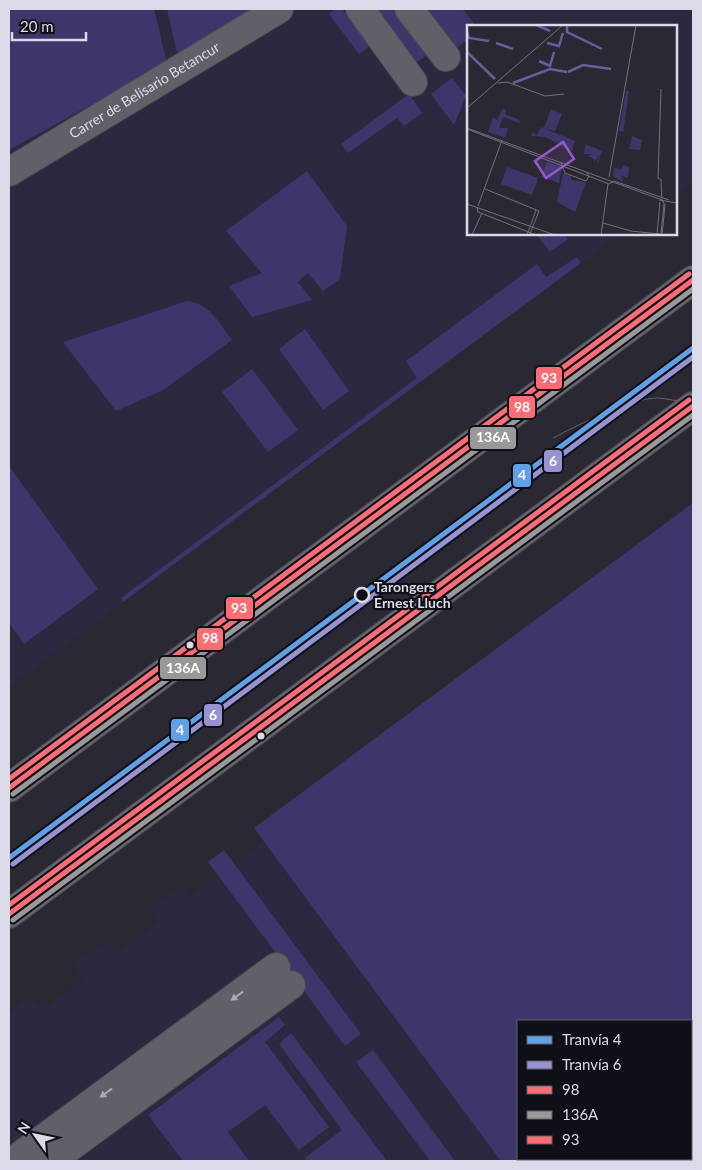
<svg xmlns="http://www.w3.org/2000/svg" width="702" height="1170" font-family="Lato,sans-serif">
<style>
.built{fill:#2b2840;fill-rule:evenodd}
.green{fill:#3e366a;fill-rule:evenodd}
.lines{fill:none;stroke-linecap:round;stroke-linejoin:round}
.minor-casing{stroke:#484750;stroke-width:30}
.major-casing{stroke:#484750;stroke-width:30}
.minor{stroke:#606069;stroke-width:28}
.major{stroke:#66646f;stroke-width:28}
.tram{stroke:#616069;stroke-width:1}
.bus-1-casing{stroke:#0f0f18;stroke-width:9}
.bus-2-casing{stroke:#0f0f18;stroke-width:9}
.bus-3-casing{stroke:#0f0f18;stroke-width:9}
.bus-1{stroke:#fb6d75;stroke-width:5}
.bus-2{stroke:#999;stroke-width:5}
.bus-3{stroke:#fb6d75;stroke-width:5}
.tram-1-casing{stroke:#0f0f18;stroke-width:9}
.tram-2-casing{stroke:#0f0f18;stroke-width:9}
.tram-1{stroke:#60a0e6;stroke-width:5}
.tram-2{stroke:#9793d1;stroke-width:5}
.oneway{fill:#aaa9b5}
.stop-dot{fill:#0f0f18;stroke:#dbdae8;stroke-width:2.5}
.bus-dot{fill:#dbdae8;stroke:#0f0f18;stroke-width:2}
.labels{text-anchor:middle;stroke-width:4.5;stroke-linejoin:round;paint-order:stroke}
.street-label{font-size:14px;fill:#dbdae8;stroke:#0f0f18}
.stop-label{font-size:14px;font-weight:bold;fill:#dbdae8;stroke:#0f0f18;text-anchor:start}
.inset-river{fill:none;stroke:#665e9d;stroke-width:2.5}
.inset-road{fill:none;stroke:#71707b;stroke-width:1}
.view{fill:#9358c9;fill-opacity:0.15;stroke:#9358c9;stroke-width:2.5}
.inset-edge{fill:none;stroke:#dbdae8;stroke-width:2.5}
.line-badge{stroke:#0f0f18;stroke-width:2}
.badge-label{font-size:14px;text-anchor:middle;font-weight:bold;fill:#fff}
</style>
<rect width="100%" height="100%" fill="#2a2933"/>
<!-- built -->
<g class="built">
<polygon points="9,9 693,9 693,180 676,193 676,26 468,26 468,234 621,234 9,687"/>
<path d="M693,503V1161H9V1013L32,996L42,1009L83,979L73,965L107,940L117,954L158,922L149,909L181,885L190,897L263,841L254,828ZM518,1021H691V1159H518Z"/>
</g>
<!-- green -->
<g class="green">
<polygon points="9,9 154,9 167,63 9,150"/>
<polygon points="167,9 255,9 178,57"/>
<polygon points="335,9 342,9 370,46 359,54 329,14"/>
<polygon points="367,9 399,9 432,51 411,67"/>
<polygon points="421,9 463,9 476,26 468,26 468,39 458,47 449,47"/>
<polygon points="452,78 466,96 454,125 431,94"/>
<polygon points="409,94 422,113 404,126 397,118 348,153 341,144"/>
<polygon points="307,171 347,226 340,279 323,291 308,273 298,282 312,300 252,317 229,286 262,273 226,231"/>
<polygon points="536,234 564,234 568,239 550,252"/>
<polygon points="577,257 581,263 123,602 121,598 417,378 406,361 537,264 546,277"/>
<path d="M187,301C211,304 218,322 232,340L163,390L116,411L63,342Z"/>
<polygon points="305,329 349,391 323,410 279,349"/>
<polygon points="252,369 298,430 268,452 222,392"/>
<polygon points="9,466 98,589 24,644 9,623"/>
<path d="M693,503V1161H501L254,828ZM691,1021V1159H518V1021Z"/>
<polygon points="224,850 361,1034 345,1046 208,862"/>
<polygon points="279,1017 285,1025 265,1042 329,1127 299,1150 265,1105 228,1132 249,1161 183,1161 148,1115"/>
<polygon points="291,1033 387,1161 307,1161 305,1158 342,1130 279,1044"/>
<polygon points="373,1050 455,1161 430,1161 356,1062"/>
</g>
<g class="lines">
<defs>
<g id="minor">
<polyline points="360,9 413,82"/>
<polyline points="409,9 446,57"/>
<path id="s1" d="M9,172L279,9"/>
<polyline points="13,1161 276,967"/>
<polyline points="51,1161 291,985"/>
</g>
<g id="major">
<polyline points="9,788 693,280"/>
<polyline points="9,914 693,406"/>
</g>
</defs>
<!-- minor casing -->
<use href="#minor" class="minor-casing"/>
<!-- major casing -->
<use href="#major" class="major-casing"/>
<!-- minor -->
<use href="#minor" class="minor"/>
<!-- major -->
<use href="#major" class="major"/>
<!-- tram -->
<path class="tram" d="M553,438C578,425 631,398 658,398C670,399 682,402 693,404"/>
<defs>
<g id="bus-1">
<polyline points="9,788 693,280"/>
<polyline points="9,914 693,406"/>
</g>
<g id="bus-2">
<polyline points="13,794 693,289"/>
<polyline points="13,920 693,415"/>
</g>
<g id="bus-3">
<polyline points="9,779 689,274"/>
<polyline points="9,905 689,400"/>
</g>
</defs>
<!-- bus-1 casing -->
<use href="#bus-1" class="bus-1-casing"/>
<!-- bus-2 casing -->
<use href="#bus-2" class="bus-2-casing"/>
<!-- bus-3 casing -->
<use href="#bus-3" class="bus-3-casing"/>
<!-- bus-1 -->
<use href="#bus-1" class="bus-1"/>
<!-- bus-2 -->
<use href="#bus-2" class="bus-2"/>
<!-- bus-3 -->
<use href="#bus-3" class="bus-3"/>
<defs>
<polyline id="tram-1" points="9,858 693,348"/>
<polyline id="tram-2" points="13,864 693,357"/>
</defs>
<!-- tram-1 casing -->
<use href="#tram-1" class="tram-1-casing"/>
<!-- tram-2 casing -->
<use href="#tram-2" class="tram-2-casing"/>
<!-- tram-1 -->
<use href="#tram-1" class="tram-1"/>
<!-- tram-2 -->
<use href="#tram-2" class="tram-2"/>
</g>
<!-- one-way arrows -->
<defs><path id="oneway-solid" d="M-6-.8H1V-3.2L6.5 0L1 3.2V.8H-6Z" transform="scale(1.25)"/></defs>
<g class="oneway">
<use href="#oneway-solid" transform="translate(237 996) rotate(144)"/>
<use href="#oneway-solid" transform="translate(106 1093) rotate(144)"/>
</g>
<!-- markers -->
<circle class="stop-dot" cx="362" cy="595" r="7"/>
<g class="bus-dot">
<circle cx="190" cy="645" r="4.5"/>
<circle cx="261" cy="736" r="4.5"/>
</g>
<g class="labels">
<!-- street labels -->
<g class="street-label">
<text dy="5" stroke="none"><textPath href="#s1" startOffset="158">Carrer de Belisario Betancur</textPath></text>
</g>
<!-- stop labels -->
<g class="stop-label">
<text x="374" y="592">Tarongers<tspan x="374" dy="16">Ernest Lluch</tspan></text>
</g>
</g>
<!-- overview -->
<g transform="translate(467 25)">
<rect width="210" height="210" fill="#2a2933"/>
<path d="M159,66H162L156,107L152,106ZM36,83L39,85L38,89L53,95L52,98L36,92L32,103H41L38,113L21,107L26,92L30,95ZM84,84L95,89L88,106L77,103ZM74,102L108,116L105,126L78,112L64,111L65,107L70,110ZM165,111L175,115L173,125L162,124ZM118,119L135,126L133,131L128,130L133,132L130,140L131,132L128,136L121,130L128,129H117L108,128L117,129ZM80,137L95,142L92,158L74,152ZM156,140L162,142L161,153L154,150L156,157L146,151L147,143L155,144ZM40,142L71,153L65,170L34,159ZM96,148L104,151V155L119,157L108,187L90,177Z" fill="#3e366a"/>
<path class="inset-river" d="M69,0L83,6M100,0V7L135,24M0,7L2,13L22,16M29,18L46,24M80,18L92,21L96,8M0,27L28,54M72,36L83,41L87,27M101,47L116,40L144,44M46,58L83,44L100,47"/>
<path class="inset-road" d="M31,58L40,57L78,71L97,69M194,64L191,153L194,155L195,175M0,83L96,0M0,103L195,175L198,180L195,210M0,104L142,159L147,156M94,138L98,148L119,156L122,151L120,148M142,152L169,0M147,156L202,175M18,164L72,186M192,175L210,178M0,179L88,210M11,181L35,115M10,182L11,187L69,210M136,198L164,206L202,210M63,209L72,186M190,209L193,177M194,209L197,179M5,210L15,188M60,210L69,185M134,210L141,159"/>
<path class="view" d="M96,117L107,134L79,153L68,136Z"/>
<rect width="210" height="210" class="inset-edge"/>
</g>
<g class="line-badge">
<rect x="535" y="366" width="28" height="24" rx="5" fill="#fb6d75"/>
<rect x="508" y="395" width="28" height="24" rx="5" fill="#fb6d75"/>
<rect x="469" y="426" width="48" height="24" rx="5" fill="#999"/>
<rect x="543" y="449" width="20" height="24" rx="5" fill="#9793d1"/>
<rect x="512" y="463" width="20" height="25" rx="5" fill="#60a0e6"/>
<rect x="225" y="596" width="29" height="24" rx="5" fill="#fb6d75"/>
<rect x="196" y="627" width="28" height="24" rx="5" fill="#fb6d75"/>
<rect x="159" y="656" width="48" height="24" rx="5" fill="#999"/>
<rect x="203" y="703" width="20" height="24" rx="5" fill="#9793d1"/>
<rect x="170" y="718" width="20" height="24" rx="5" fill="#60a0e6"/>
</g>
<g class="badge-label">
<text x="549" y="383">93</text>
<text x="522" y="412">98</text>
<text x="493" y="442">136A</text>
<text x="553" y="466">6</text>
<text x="522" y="480">4</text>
<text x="239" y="613">93</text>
<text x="210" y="643">98</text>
<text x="183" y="673">136A</text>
<text x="213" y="720">6</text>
<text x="180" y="735">4</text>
</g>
<!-- border -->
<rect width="702" height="1170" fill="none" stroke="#dbdae8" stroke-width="20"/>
<!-- legend -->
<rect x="517" y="1020" width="175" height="140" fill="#0f0f18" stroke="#61606b"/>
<rect x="527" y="1036" width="25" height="8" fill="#60a0e6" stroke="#61606b"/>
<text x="562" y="1045" font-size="15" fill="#dbdae8">Tranvía 4</text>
<rect x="527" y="1061" width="25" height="8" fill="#9793d1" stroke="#61606b"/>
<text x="562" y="1070" font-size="15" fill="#dbdae8">Tranvía 6</text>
<rect x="527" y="1086" width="25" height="8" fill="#fb6d75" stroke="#61606b"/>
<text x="562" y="1095" font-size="15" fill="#dbdae8">98</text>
<rect x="527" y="1111" width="25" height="8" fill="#999999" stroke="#61606b"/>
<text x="562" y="1120" font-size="15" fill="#dbdae8">136A</text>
<rect x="527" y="1136" width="25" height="8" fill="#fb6d75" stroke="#61606b"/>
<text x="562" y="1145" font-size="15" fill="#dbdae8">93</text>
<!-- north arrow -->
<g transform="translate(35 1135) rotate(303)" stroke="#0f0f18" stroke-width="4" paint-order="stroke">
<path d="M0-4L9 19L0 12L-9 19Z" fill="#dbdae8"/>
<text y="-8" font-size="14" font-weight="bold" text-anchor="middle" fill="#dbdae8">N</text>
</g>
<!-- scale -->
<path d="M12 32v8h74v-8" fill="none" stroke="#dbdae8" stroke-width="2.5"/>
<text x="20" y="32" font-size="15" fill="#dbdae8" stroke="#0f0f18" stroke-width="4" paint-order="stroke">20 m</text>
</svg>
